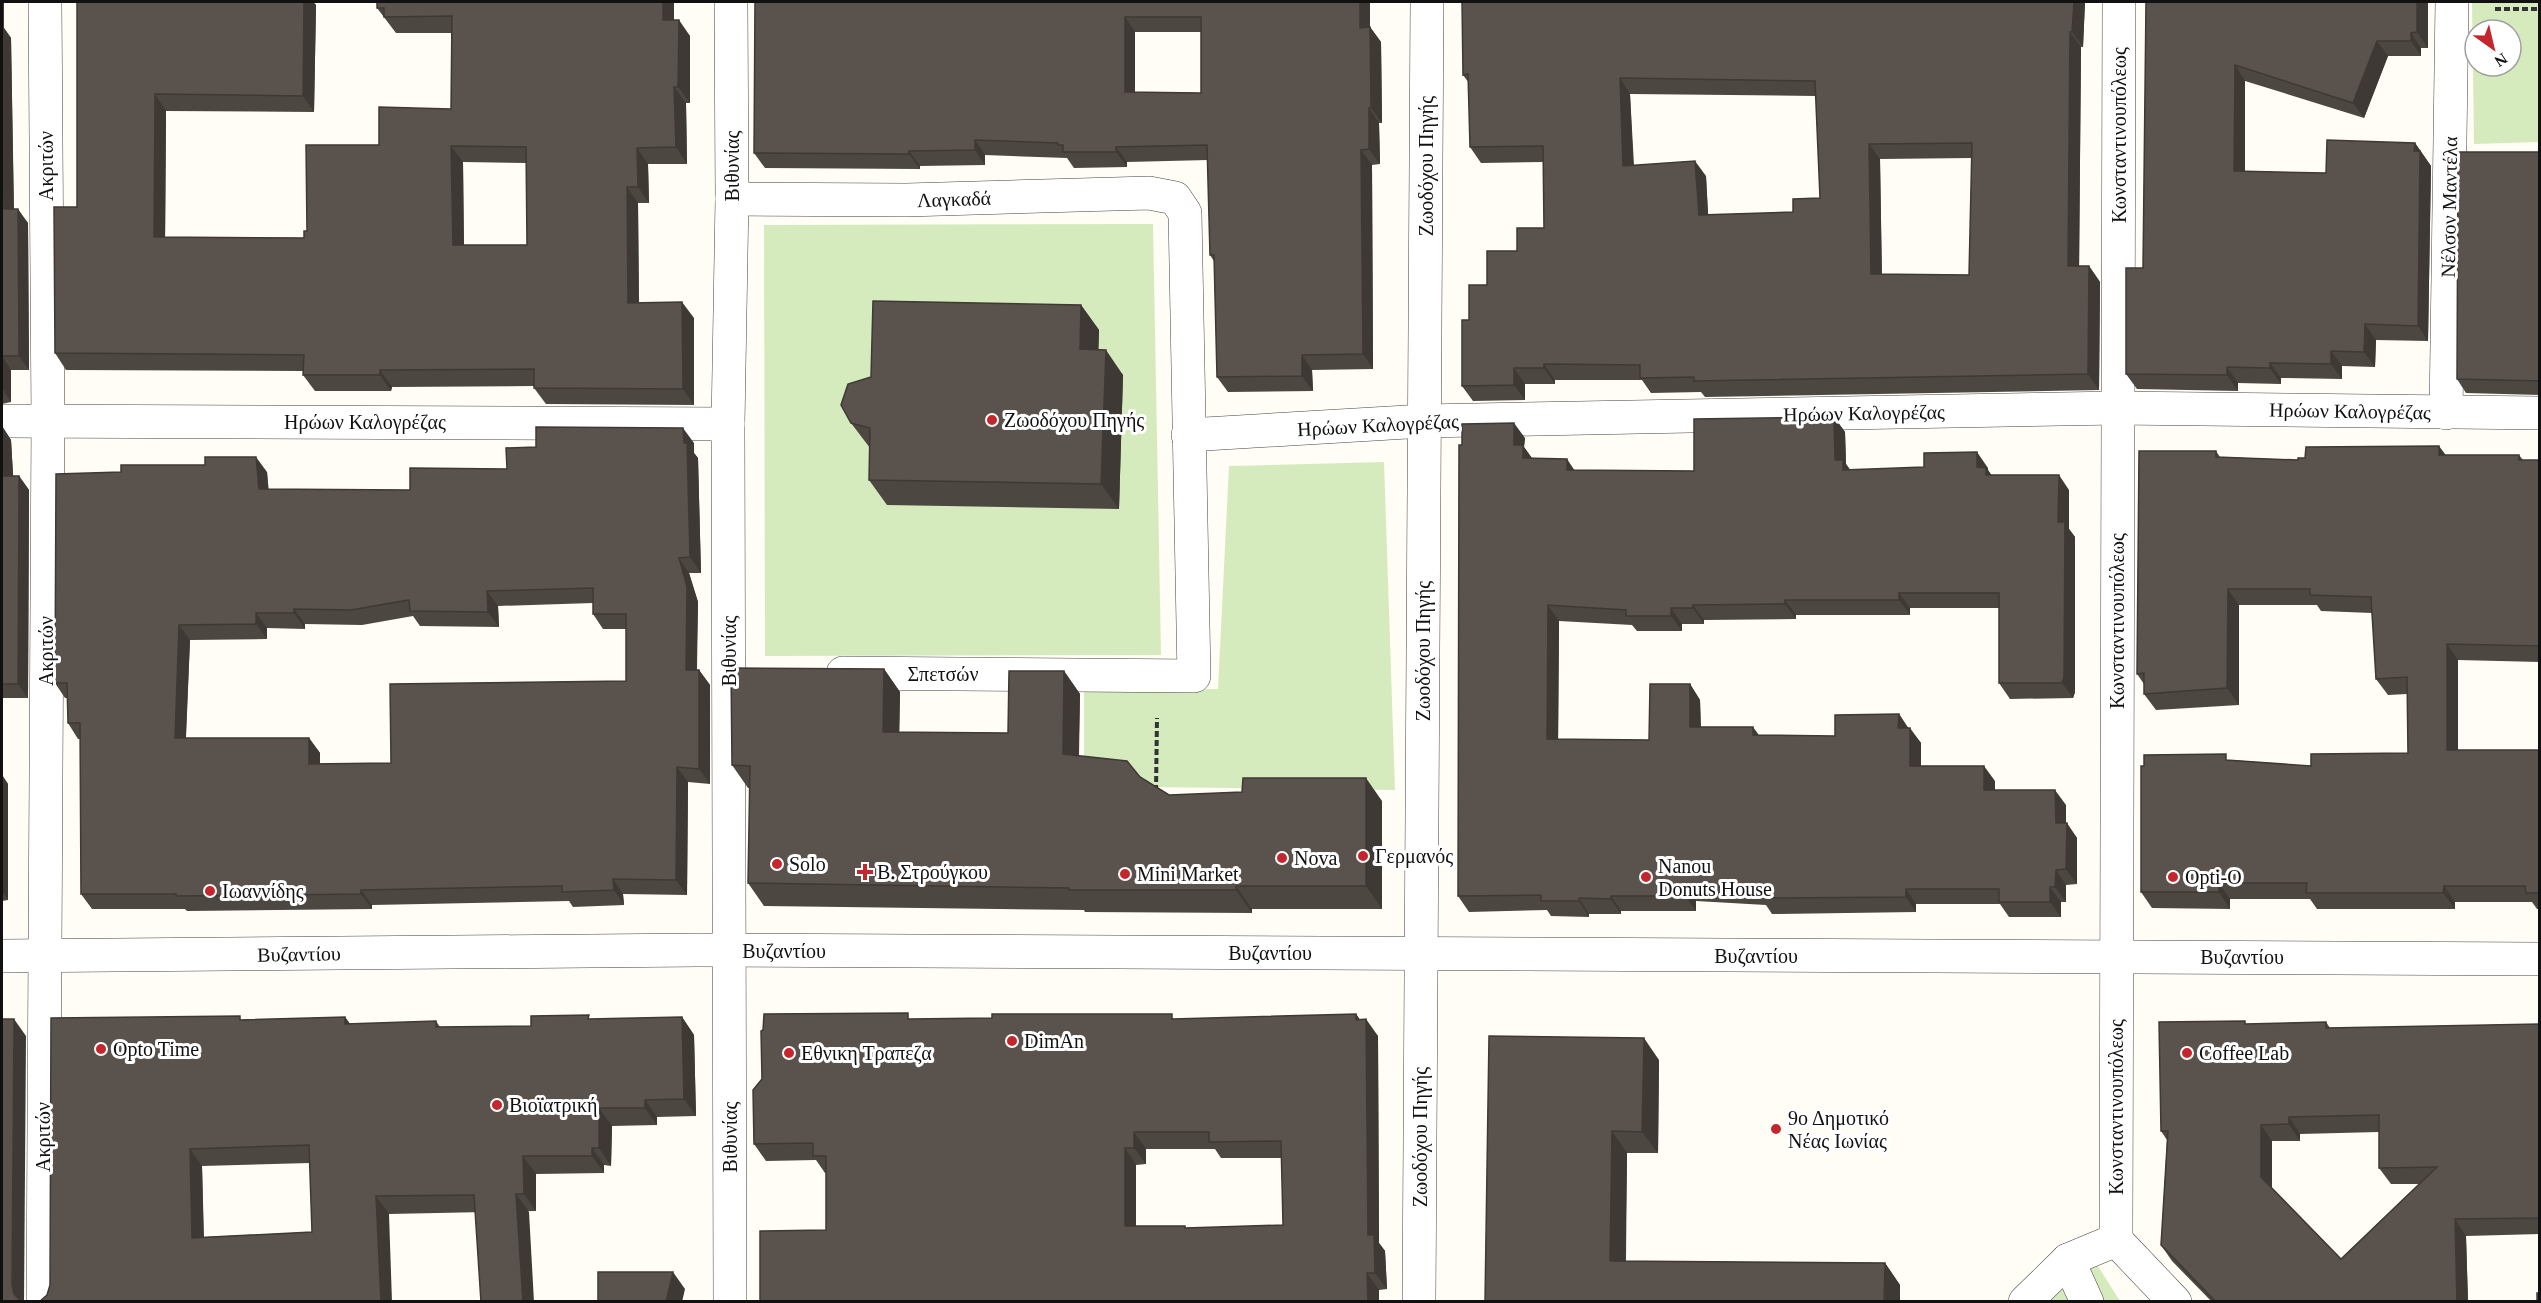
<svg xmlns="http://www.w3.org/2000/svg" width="2541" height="1303" font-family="Georgia,serif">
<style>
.green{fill:#d5ebbd;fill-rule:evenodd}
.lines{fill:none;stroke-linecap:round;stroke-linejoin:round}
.minor-casing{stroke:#444;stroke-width:34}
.path{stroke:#333;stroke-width:4;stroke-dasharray:6 3;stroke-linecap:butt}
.minor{stroke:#fff;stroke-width:33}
.wall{fill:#4d4742;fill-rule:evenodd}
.shaded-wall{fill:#3f3936}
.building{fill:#5a524d;stroke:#3f3936;stroke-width:1.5;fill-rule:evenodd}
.poi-dot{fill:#c4262e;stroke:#fff;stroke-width:2}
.labels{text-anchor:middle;stroke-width:6;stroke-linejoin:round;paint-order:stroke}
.street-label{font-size:20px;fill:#111;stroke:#fff}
.poi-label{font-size:20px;fill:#111;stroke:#fff;text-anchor:start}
</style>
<rect width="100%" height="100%" fill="#fffdf5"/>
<!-- green -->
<g class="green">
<path d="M2472,2H2539V142L2474,144ZM2475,30H2511V66H2475Z"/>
<polygon points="1153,224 1161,655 765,656 764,225"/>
<polygon points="1384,462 1395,790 1148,787 1145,779 1084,771 1084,691 1218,689 1229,466"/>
<polygon points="2094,1260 2120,1301 2048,1302 2048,1301"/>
</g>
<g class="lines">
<defs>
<g id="minor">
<polyline points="732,199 907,200 1149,193 1175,198 1185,213 1194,676 843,673"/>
<polyline points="2446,413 2452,2"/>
<polyline points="2,421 728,424"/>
<polyline points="1188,435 1424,421 2117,408 2540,413"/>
<polyline points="2,956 698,950 2540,959"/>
<polyline points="2116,1240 2119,2"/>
<polyline points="2116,1240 2175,1302"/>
<polyline points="2068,1260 2087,1302"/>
<polyline points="43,1302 48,421 45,2"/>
<polyline points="730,1302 728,424 732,199 731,2"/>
<polyline points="1419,1302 1427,2"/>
<polyline points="2025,1302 2068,1260 2116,1240"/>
</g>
</defs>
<!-- minor casing -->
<use href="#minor" class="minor-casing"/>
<!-- path -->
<g class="path">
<polyline points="2495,9 2540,9"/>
<polyline points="1156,791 1157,718"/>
</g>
<!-- minor -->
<use href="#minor" class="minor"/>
</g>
<!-- wall -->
<g class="wall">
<polygon points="2,2 4,28 11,38 14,209 28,223 29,370 11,370 11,402 2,404"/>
<path d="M77,2H313L316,5L314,112L166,111L165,237L304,238L307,231L379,145L451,109V33H396L377,8V2H674V20L690,36V103H686L687,164H648L649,203H638L639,302L694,318V405L546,404L534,388V386L392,387L391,391H315L303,375V371L66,370L55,353L77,207ZM463,162L527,163V245H464Z"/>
<path d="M755,2H1370V27L1381,42L1382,123H1379L1380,164L1372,165L1373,369L1312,370L1313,391L1228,392L1217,377L1214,261L1210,255L1208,160L1127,162V167L1074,168L1067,158L985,155V165L920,166V169L765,168L754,153ZM1135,32H1201V93L1135,92Z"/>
<path d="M2085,2L2083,47H2081L2079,266H2089L2100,282L2099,390L1705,397L1701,392L1651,393L1642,380H1555V384H1525V400L1473,401L1462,386L1469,320L1487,285L1517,251L1544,228L1543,162L1481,163L1470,147L1469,83L1463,75ZM1630,94L1816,96L1820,198L1793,212L1708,215L1706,176L1634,165ZM1972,158L1969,275L1882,274L1880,159Z"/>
<polygon points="2146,2 2428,2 2428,48 2421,48 2421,56 2388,56 2364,118 2245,81 2245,172 2326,173 2415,143 2431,166 2428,341 2376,340 2375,367 2342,366 2342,379 2281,378 2281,384 2238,383 2238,391 2137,389 2126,374 2143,268"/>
<polygon points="2540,152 2540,395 2466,393 2457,379"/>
<polygon points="1081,305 1099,330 1098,350 1123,375 1119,509 887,505 869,480 870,448 851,423"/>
<polygon points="1834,417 1845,432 1846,464 1850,470 1988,468 1988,470 1991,475 2069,490 2069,529 2075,537 2075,692 2073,698 2010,699 1999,683 1999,608 1910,608 1910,615 1796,615 1796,619 1704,620 1704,624 1682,624 1682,631 1637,631 1632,625 1559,621 1558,739 1649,740 1690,684 1700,700 1701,727 1759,735 1835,736 1899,714 1908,728 1921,743 1921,766 1995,781 1995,790 2066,805 2066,823 2077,838 2077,884 2066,885 2066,902 2061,902 2061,917 2009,917 2000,904 1916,904 1916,912 1772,914 1766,905 1696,901 1696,911 1621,911 1621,914 1589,914 1589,917 1551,916 1547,910 1469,912 1458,896 1462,445 1525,438 1524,447 1532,458 1575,470 1694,471"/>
<polygon points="2,426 11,440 13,476 19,476 29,490 28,698 2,698"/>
<path d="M694,443V453L698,458L701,573H689L698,602L697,670H699L710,685V784L688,782L687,895L623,894L624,905L573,907L569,901L372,905V909L187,911L185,909H92L81,894L80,739H78L68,723L67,698H65L55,683L267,472L268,489L410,490L507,469ZM593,603V614L603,629H626V681L391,763L320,764V753L309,738H186L190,640L267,639V628L305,629V624L362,625L413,616L420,626L499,627L498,606Z"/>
<polygon points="2216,451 2220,457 2298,460 2445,455 2519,455 2523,460 2540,460 2540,662 2458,660 2458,750 2540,750 2540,909 2537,909 2532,902 2455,902 2455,909 2317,909 2310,899 2230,899 2230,909 2152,908 2141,892 2231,760 2311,766 2408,753 2407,694 2388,695 2376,679 2372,613 2321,611 2317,605 2239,605 2239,705 2156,710 2144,694 2144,684 2137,674"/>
<polygon points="884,669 900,692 899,732 1008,733 1064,671 1080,694 1079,756 1140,777 1169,795 1382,801 1382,909 1252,909 1252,913 1085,912 1084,910 764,906 748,883 750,788 748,788 732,765"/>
<polygon points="2,775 8,784 8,900 2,901"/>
<path d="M1356,1014L1360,1020L1378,1036L1379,1243L1385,1251L1387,1289L1379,1290V1302H760L826,1230V1173H825L816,1160L766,1161L754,1144L912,1019H1176ZM1146,1149H1215L1221,1158H1282L1283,1225L1186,1228L1185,1226H1136V1165L1146,1164Z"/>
<path d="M345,1017L350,1024L436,1021L440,1027L531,1026L591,1019L682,1017L694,1035L696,1116L657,1117V1125L612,1126L611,1166L604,1165V1173L536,1174V1211L389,1214L47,1295L242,1020ZM310,1163L312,1232L204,1237L202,1166Z"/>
<path d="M2326,1022L2330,1028L2540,1024V1234L2466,1236L2468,1302H2212L2172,1261L2161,1245L2167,1140L2161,1131L2247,1024ZM2379,1132V1168L2391,1184H2419L2341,1259L2272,1188V1141H2300V1134Z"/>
<polygon points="1659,1060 1658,1153 1627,1153 1626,1261 1885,1263 1900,1285 1485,1302"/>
</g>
<!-- shaded-wall -->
<g class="shaded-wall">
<polygon points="2,2 4,2 4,28 11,38 14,223 4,209"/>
<polygon points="304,2 313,2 316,5 314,112 303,96"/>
<polygon points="663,2 674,2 674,37 663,20"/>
<polygon points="1360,2 1370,2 1370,27 1381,42 1382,123 1371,108 1360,28"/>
<polygon points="2074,2 2085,2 2083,47 2072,32"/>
<polygon points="2417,2 2428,2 2428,48 2417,32"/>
<polygon points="1125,17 1135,32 1135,107 1125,92"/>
<polygon points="679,20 690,36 690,103 678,87"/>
<polygon points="2070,32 2081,47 2079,281 2068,266"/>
<polygon points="2411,33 2421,48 2421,56 2411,41"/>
<polygon points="2377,41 2388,56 2364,118 2353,103"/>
<polygon points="2235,65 2245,81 2245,187 2234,171"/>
<polygon points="1620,78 1630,94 1634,181 1623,166"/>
<polygon points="674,87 686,103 687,164 676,147"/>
<polygon points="155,94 166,111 165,253 154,237"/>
<polygon points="1369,108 1379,123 1380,164 1369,149"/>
<polygon points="975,140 985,155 985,165 975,150"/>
<polygon points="2415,143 2431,166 2428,341 2418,326"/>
<polygon points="1869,144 1880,159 1882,290 1871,274"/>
<polygon points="451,146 463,162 464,261 453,245"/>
<polygon points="1116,147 1127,162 1127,167 1116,152"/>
<polygon points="637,148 648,164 649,203 638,187"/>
<polygon points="1361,150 1372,165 1373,369 1363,354"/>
<polygon points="909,151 920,166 920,169 909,154"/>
<polygon points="1695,161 1706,176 1709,231 1699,215"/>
<polygon points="627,187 638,203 639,319 628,303"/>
<polygon points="18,209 28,223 29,370 19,356"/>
<polygon points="2089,266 2100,282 2099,390 2088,374"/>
<polygon points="682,302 694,318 694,405 683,389"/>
<polygon points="1081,305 1099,330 1098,374 1080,349"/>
<polygon points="2365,324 2376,340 2375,367 2364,352"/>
<polygon points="1106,350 1123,375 1119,509 1101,484"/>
<polygon points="2331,351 2342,366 2342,379 2331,364"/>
<polygon points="1302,355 1312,370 1313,391 1302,376"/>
<polygon points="2,356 11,370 11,402 2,388"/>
<polygon points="2270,363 2281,378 2281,384 2270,368"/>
<polygon points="1544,364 1555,380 1555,384 1544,368"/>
<polygon points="2227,367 2238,383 2238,391 2227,375"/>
<polygon points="1514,368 1525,384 1525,400 1514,385"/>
<polygon points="380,370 392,387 391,391 380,375"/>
<polygon points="1834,417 1845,432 1846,464 1854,475 1854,485 1835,460"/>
<polygon points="1514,423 1525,438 1524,447 1533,460 1533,473 1514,445"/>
<polygon points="2,426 11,440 14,490 4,476"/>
<polygon points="683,428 694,443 694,453 698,458 701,573 690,557 684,443"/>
<polygon points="2439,446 2451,462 2439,455"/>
<polygon points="1977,452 1988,468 1988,470 1997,483 1977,467"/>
<polygon points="256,457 267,472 270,504 259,489"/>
<polygon points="1567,459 1577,474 1567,470"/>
<polygon points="2059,475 2069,490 2069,529 2075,537 2075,692 2073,698 2062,683 2058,522"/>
<polygon points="19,476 29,490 28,698 18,684"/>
<polygon points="679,558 689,573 698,602 696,685 686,670"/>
<polygon points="2228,589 2239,605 2239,705 2227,688"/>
<polygon points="487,591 498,606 499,627 488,612"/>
<polygon points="1899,593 1910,608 1910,615 1899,600"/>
<polygon points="1785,600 1796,615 1796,619 1785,604"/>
<polygon points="1548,605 1559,621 1558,755 1547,739"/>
<polygon points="1693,605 1704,620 1704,624 1693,608"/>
<polygon points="1671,608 1682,624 1682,631 1671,616"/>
<polygon points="294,609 305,624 305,629 294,613"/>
<polygon points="256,613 267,628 267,639 256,624"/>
<polygon points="179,625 190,640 185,754 175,738"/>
<polygon points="2447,644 2458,660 2458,766 2447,750"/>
<polygon points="884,669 900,692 899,755 883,732"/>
<polygon points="699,670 710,685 710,784 699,769"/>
<polygon points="1064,671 1080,694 1078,777 1063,754"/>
<polygon points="1690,684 1700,700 1701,742 1690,727"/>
<polygon points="1899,714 1909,729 1898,728"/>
<polygon points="1753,727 1764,742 1753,735"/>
<polygon points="1910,728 1921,743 1921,782 1910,766"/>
<polygon points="309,738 320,753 320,779 309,764"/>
<polygon points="1984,766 1995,781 1995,806 1984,790"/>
<polygon points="677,767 688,782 687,895 676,880"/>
<polygon points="2,775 8,784 8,900 2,891"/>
<polygon points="1366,778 1382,801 1382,909 1366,886"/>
<polygon points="2055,790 2066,805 2066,838 2056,823"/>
<polygon points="2067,823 2077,838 2077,884 2066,869"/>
<polygon points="2056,870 2066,885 2066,902 2055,887"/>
<polygon points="613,879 623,894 624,905 614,890"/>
<polygon points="2219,883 2230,899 2230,909 2219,892"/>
<polygon points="1685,885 1696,901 1696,911 1685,896"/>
<polygon points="1236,886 1252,909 1252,913 1236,890"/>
<polygon points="2444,886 2455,902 2455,909 2443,893"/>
<polygon points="2050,887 2061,902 2061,917 2050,902"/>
<polygon points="1906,889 1916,904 1916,912 1906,897"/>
<polygon points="361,890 372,905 372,909 361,894"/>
<polygon points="1611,896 1621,911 1621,914 1611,899"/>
<polygon points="1579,898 1589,914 1589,917 1579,901"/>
<polygon points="1356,1014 1366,1028 1366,1019 1378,1036 1379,1243 1385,1251 1387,1289 1375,1273 1368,1235"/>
<polygon points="345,1017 357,1034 345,1024"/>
<polygon points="682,1017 694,1035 696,1116 684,1099"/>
<polygon points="14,1019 26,1036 24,1302 20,1302 14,1294 12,1285"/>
<polygon points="1644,1038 1659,1060 1658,1153 1642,1132"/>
<polygon points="645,1100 657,1117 657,1125 645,1108"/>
<polygon points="599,1108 612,1126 611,1166 599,1148"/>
<polygon points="2289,1117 2300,1134 2300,1141 2289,1124"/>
<polygon points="2261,1125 2272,1141 2272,1193 2261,1177"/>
<polygon points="1612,1131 1627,1153 1625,1283 1610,1261"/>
<polygon points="1134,1132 1146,1149 1146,1164 1134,1148"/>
<polygon points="592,1148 604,1165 604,1173 592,1156"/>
<polygon points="1125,1148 1136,1165 1136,1242 1125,1226"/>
<polygon points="190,1149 202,1166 204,1255 192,1238"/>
<polygon points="523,1156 536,1174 536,1211 524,1194"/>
<polygon points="516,1194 529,1212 534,1302 523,1302"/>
<polygon points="376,1196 389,1214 392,1302 381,1302"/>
<polygon points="2455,1219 2466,1236 2468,1302 2457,1302"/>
<polygon points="1885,1263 1900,1285 1900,1302 1884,1302"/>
<polygon points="673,1272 685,1289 682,1302 666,1302"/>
<polygon points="1367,1273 1379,1290 1379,1302 1368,1302"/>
</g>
<!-- building -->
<g class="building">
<path d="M77,2H304L303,96L155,94L154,237L304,238V231H307L306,145H379V107L451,109L452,16L384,17V8H377V2H663V20H679L678,87H674L676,147L637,148L638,187H627L628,303L682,302L683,389L534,388V369L380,370V375H303L304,355L55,353L54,207H77ZM451,146L526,147L527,245H453Z"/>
<path d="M755,2H1360V28L1370,27L1371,108H1369V149L1361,150L1363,354L1302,355V376L1217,377L1214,255H1210L1207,145L1116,147V152H1063V145H1058V143L975,140V150L909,151V154L754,153ZM1125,17H1201V93L1125,92Z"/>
<path d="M1462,2H2074L2072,32H2070L2068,266H2089L2088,374L1694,381V377L1640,378V365L1544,364V368H1514V385L1462,386V320H1469V285H1487V251H1517V228H1544L1543,146L1470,147L1468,74L1463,75ZM1620,78L1815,81L1820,198L1793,199V212L1699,215L1695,161L1623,166ZM1972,143L1969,275L1871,274L1869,144Z"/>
<polygon points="2146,2 2417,2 2417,32 2411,33 2411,41 2377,41 2353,103 2235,65 2234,171 2326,173 2327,140 2415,143 2414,151 2420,151 2418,326 2365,324 2364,352 2331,351 2331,364 2270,363 2270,368 2227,367 2227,375 2126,374 2126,268 2143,268"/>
<polygon points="2,58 4,209 18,209 19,356 2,356 2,362"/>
<polygon points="2458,152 2540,152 2540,381 2457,379"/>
<polygon points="873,301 1081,305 1080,349 1106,350 1101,484 869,480 870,428 851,423 841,405 848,384 871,377"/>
<polygon points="1834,417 1835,460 1843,460 1843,470 1924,467 1924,453 1977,452 1977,467 1986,468 1986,475 2059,475 2058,522 2065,522 2064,677 2062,683 1999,683 1999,593 1899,593 1899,600 1785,600 1785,604 1693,605 1693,608 1671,608 1671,616 1626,616 1626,610 1548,605 1547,739 1649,740 1650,684 1690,684 1690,727 1753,727 1753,735 1835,736 1835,715 1899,714 1898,728 1910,728 1910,766 1984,766 1984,790 2055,790 2056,823 2067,823 2066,869 2056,870 2055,887 2050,887 2050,902 1999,902 1999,889 1906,889 1906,897 1762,898 1761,890 1685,885 1685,896 1611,896 1611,899 1579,898 1579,901 1541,901 1541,895 1458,896 1459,445 1462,445 1462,424 1514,423 1514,445 1523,445 1523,458 1567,459 1567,470 1694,471 1694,419"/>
<path d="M536,427L683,428L684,443H687L690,557L679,558L687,587L686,670H699V769L677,767L676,880L613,879L614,890L562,892V886L361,890V894L176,896V894H81L80,723H68L67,683H55L56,474L121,472V465H205V457H256L259,489L410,490V468L507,469L506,448L536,447ZM593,588V614H626V681L390,684L391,763L309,764V738H175L179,625L256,624V613H294V609L351,610L409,600L410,611L488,612L487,591Z"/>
<polygon points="2,431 4,476 19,476 18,684 2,684"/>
<polygon points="2439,446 2439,455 2519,455 2519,460 2540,460 2540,646 2447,644 2447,750 2540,750 2540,893 2526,893 2525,886 2444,886 2443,893 2306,893 2307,883 2219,883 2219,892 2141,892 2141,766 2144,766 2144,755 2226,754 2226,760 2311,766 2311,754 2408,753 2407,677 2376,679 2371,597 2310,595 2310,589 2228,589 2227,688 2144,694 2144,673 2137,674 2139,451 2216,451 2216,457 2298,460 2298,458 2305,458 2306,447"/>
<polygon points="731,668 884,669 883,732 1008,733 1009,671 1064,671 1063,754 1127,761 1140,777 1169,795 1242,792 1243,778 1366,778 1366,886 1236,886 1236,890 1069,890 1069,888 748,883 750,766 732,765"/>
<path d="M908,1013V1019L992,1018V1014H1172V1019L1356,1014V1020L1366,1019L1368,1235H1374L1375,1273H1367L1368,1302H760V1231L826,1230V1156H813V1143L754,1144L753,1090L762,1079L761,1031L763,1030L764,1014ZM1134,1132H1209V1142L1281,1141L1283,1225L1185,1228V1226H1125V1148H1134Z"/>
<path d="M589,1015L588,1019L682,1017L684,1099L645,1100V1108H599V1148H592V1156H523L524,1194H516L523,1302H481L474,1195L376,1196L381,1302H39L47,1295L50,1285L51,1018L240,1016V1020L345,1017V1024L436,1021V1027L531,1026V1016ZM309,1145L312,1232L192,1238L190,1149Z"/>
<polygon points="2,1019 14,1019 12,1285 14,1294 21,1301 24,1302 2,1302"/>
<path d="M2245,1021V1024L2326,1022V1028L2540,1024V1218L2455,1219L2457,1302H2216L2161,1245L2168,1131H2161L2159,1022ZM2379,1115V1168L2437,1167L2341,1259L2261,1177V1125L2289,1124V1117Z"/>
<polygon points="1489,1036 1644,1038 1642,1132 1612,1131 1610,1261 1885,1263 1884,1302 1485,1302"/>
<polygon points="598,1272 673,1272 666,1302 598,1302"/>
<polygon points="2537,1293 2540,1294 2540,1302 2526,1302 2537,1301"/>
</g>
<!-- markers -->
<g class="poi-dot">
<circle cx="992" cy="420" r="6"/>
<circle cx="1363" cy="856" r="6"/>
<circle cx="1282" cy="858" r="6"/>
<circle cx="777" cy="864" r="6"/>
<path d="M862 863h6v6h6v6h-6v6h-6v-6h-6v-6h6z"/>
<circle cx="1125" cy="874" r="6"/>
<circle cx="1646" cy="877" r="6"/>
<circle cx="2173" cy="877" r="6"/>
<circle cx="210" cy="891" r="6"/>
<circle cx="1012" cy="1041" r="6"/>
<circle cx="101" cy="1049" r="6"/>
<circle cx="789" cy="1053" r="6"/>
<circle cx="2187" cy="1053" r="6"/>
<circle cx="497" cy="1105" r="6"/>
<circle cx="1776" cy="1129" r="6"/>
</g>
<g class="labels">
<!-- street labels -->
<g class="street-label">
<text transform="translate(2119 135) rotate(-90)" y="7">Κωνσταντινουπόλεως</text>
<text transform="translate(46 166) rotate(-90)" y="7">Ακριτών</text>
<text transform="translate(732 166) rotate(-90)" y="7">Βιθυνίας</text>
<text transform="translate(1426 166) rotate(-90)" y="7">Ζωοδόχου Πηγής</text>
<text transform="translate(954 199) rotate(-2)" y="7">Λαγκαδά</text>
<text transform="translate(2449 207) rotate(-89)" y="7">Νέλσον Μαντέλα</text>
<text transform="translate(2350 411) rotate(1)" y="7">Ηρώων Καλογρέζας</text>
<text transform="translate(1864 413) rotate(-1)" y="7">Ηρώων Καλογρέζας</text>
<text x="365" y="429">Ηρώων Καλογρέζας</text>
<text transform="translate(1378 425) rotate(-3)" y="7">Ηρώων Καλογρέζας</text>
<text transform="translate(2117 621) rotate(-90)" y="7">Κωνσταντινουπόλεως</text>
<text transform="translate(46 651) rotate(-90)" y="7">Ακριτών</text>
<text transform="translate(729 651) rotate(-90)" y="7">Βιθυνίας</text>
<text transform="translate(1423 651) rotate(-90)" y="7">Ζωοδόχου Πηγής</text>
<text x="943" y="681">Σπετσών</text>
<text x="784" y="958">Βυζαντίου</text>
<text x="1270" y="960">Βυζαντίου</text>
<text transform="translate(299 954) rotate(-1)" y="7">Βυζαντίου</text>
<text x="1756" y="963">Βυζαντίου</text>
<text x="2242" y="964">Βυζαντίου</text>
<text transform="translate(2116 1107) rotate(-90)" y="7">Κωνσταντινουπόλεως</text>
<text transform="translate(43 1137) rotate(-90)" y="7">Ακριτών</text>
<text transform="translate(730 1137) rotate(-90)" y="7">Βιθυνίας</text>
<text transform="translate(1420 1137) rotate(-90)" y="7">Ζωοδόχου Πηγής</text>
</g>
<!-- poi labels -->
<g class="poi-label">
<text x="1004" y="427">Ζωοδόχου Πηγής</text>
<text x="1375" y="863">Γερμανός</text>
<text x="1294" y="865">Nova</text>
<text x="789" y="871">Solo</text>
<text x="1658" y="873">Nanou<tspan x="1658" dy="23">Donuts House</tspan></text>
<text x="877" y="879">Β. Στρούγκου</text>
<text x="1137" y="881">Mini Market</text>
<text x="2185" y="884">Opti-O</text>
<text x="222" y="898">Ιωαννίδης</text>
<text x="1024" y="1048">DimAn</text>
<text x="113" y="1056">Opto Time</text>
<text x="801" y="1060">Εθνικη Τραπεζα</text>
<text x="2199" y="1060">Coffee Lab</text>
<text x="509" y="1112">Βιοϊατρική</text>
<text x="1788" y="1125">9ο Δημοτικό<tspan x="1788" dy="23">Νέας Ιωνίας</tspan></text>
</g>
</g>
<!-- border -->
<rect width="2541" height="1303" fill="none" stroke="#111111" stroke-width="6"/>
<!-- north arrow -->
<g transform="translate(2493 48) rotate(146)"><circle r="28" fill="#ffffff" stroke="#a0a0a0" stroke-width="1.5"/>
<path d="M0-4.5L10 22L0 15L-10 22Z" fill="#c4262e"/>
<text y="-9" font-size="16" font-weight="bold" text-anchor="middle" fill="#111111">N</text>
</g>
</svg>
